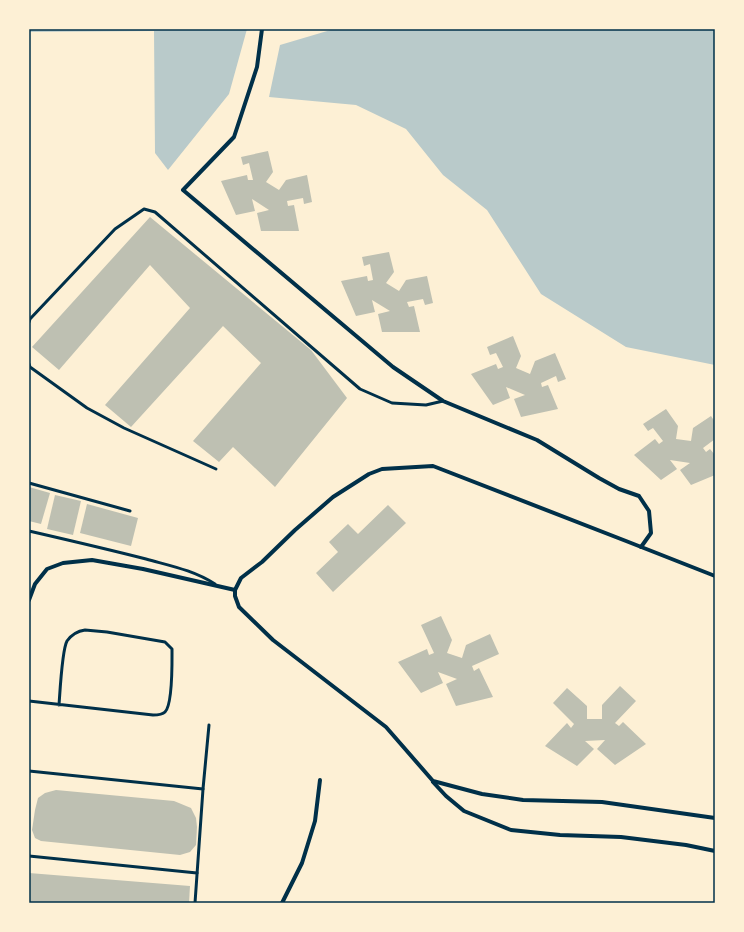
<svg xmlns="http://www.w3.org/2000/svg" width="744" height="932" font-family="Barlow,sans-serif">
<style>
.green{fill:#b9caca}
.building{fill:#bec0b2}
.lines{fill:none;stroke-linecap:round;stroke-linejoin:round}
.service{stroke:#003049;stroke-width:3}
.minor{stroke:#003049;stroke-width:4}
.neatline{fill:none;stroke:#003049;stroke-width:1.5}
</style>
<rect width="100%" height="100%" fill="#fdf0d5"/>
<!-- green -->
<g class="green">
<polygon points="29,29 247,29 229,94 168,170 155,153 154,31 29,32"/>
<polygon points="334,29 715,29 715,365 626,347 541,294 487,210 443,175 406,129 356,105 269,97 280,45"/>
</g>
<!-- building -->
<g class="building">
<polygon points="268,151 273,172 266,182 279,190 286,180 307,175 312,202 304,204 303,198 287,201 288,206 294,205 299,231 261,231 257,213 269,210 252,199 255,211 236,215 221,181 247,175 248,180 253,180 249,163 243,165 241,157"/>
<polygon points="150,217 311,350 347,398 275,487 233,447 219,462 193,441 261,363 223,326 131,427 105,405 190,308 150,265 59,370 32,347"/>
<polygon points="389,252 394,272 386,283 399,291 406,280 427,276 433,303 425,305 423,299 407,302 409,307 414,306 420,332 382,332 378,314 390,311 372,300 375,312 356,316 341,281 367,276 368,281 373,280 370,264 364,266 362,257"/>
<polygon points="513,336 521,356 516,368 530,374 535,361 555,353 566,379 558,382 556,376 541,383 542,387 548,385 558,409 521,417 514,399 525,395 506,387 510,398 493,405 471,374 496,364 498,369 503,367 496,353 490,355 487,347"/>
<polygon points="666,409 678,426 676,439 691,441 693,428 711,416 715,422 715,439 703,448 706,452 710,449 715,455 715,475 691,485 680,470 690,463 670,460 677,469 661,480 634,455 655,439 659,444 663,441 653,428 648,431 643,424"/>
<polygon points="29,487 50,493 41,524 29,521"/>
<polygon points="55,495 81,501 73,535 47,529"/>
<polygon points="87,504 138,518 131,546 80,533"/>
<polygon points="388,505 406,523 333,592 316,573 338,552 329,542 348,524 358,534"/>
<polygon points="441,616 452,640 447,653 462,658 466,645 490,634 499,654 472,666 474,671 479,668 493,697 456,706 446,684 457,679 438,672 443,683 421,693 398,662 427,649 429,655 434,653 421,625"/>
<polygon points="620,686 636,701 615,723 619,726 623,722 646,744 615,765 597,749 605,740 585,741 594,749 577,766 545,746 567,723 571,728 574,724 553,703 567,688 587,706 587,719 602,719 602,705"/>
<polygon points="56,790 174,801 191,808 196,818 197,827 196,845 190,852 180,855 41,841 35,838 32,830 35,810 38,798 45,793"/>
<polygon points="29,873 190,886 189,903 29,903"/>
</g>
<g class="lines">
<!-- service -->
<g class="service">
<polyline points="29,322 30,319 115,229 144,209 155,212 360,389 392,403 426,405 443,401"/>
<polyline points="29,364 30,367 87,408 124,428 216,469"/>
<polyline points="29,483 130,511"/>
<path d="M29,531C68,540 107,549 146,559C171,566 193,570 215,584"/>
<path d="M29,701L153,715C157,715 162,715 165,712C173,704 172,661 172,649L165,642L107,632L85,630C78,631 72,634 67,641C62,650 60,692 59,705"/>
<polyline points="29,771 203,789"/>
<polyline points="29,856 197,873"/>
<polyline points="195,903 203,789 209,725"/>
</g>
<!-- minor -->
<g class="minor">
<polyline points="262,29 257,67 234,137 183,190 393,367 443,401 537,440 599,478 619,489 639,496 649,511 651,533 641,547"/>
<polyline points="715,576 626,541 433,466 382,469 369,474 333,497 295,530 262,562 241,578 235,590 235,596 239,607 273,640 386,727 433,781 482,794 523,800 602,802 715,818"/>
<polyline points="29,600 35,584 47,569 63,563 92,560 143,569 235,590"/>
<polyline points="433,782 446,796 464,811 511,830 560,835 621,837 686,845 715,851"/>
<polyline points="282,903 302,863 315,821 320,780"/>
</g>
</g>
<!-- border -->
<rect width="744" height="932" fill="none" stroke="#fdf0d5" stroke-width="60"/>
<rect x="30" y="30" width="684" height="872" class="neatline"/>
</svg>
